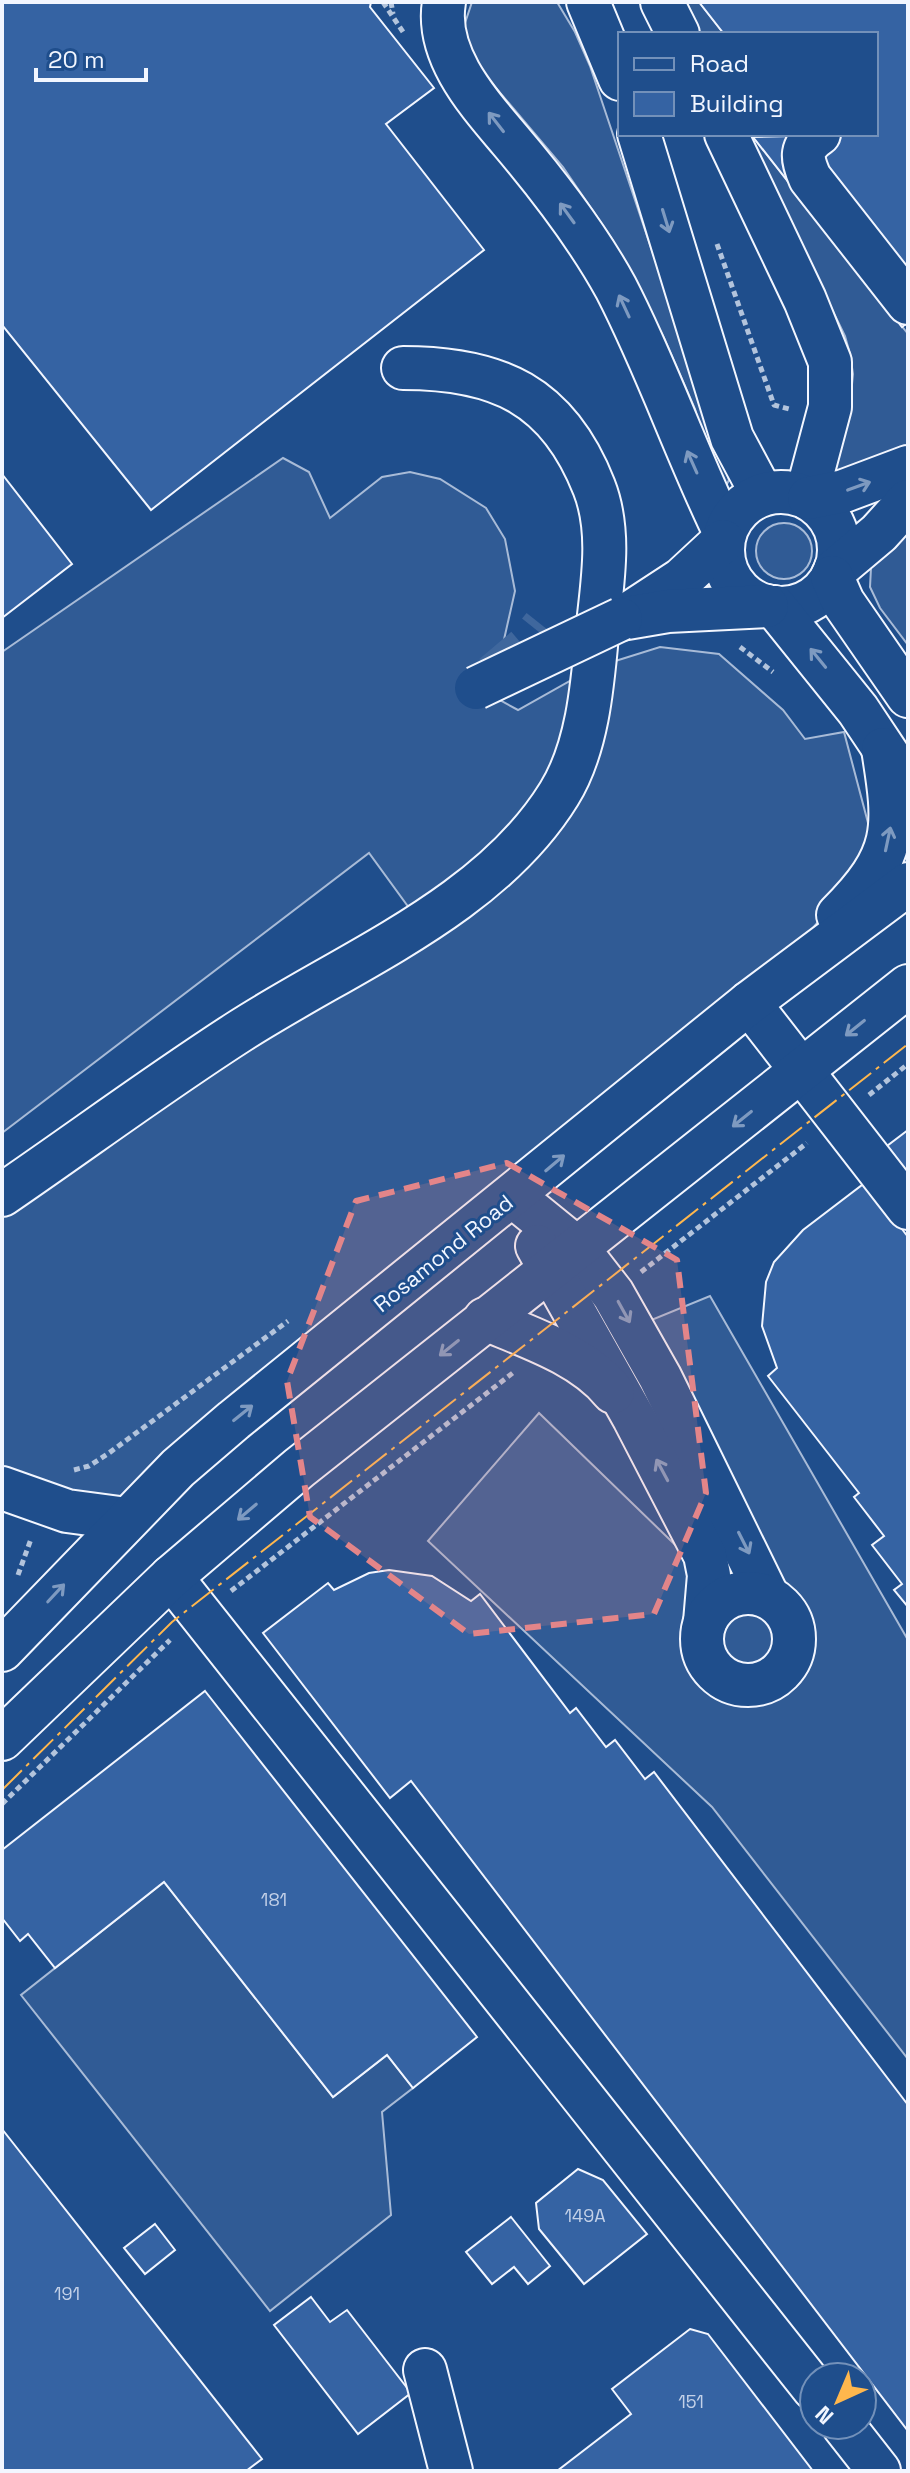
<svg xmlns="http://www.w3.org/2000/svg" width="910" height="2473" font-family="'Space Grotesk',sans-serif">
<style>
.built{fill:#305b95;stroke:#a8bbd7;stroke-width:2}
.building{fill:#3563a3;stroke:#f2f6ff;stroke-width:2}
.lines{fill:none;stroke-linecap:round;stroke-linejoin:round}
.minor-tunnel{stroke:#3f679d;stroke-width:42;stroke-dasharray:42 21;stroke-linecap:butt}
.minor-casing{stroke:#f2f6ff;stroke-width:46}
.path{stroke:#b3c4dc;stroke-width:5;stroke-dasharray:6 4;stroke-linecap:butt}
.minor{stroke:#1f4e8c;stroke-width:42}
.minor-bridge-casing{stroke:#f2f6ff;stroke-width:46;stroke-linecap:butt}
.minor-bridge{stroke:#1f4e8c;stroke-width:42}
.power{stroke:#ffb74d;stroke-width:2;stroke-dasharray:28 6 4 6;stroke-linecap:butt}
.oneway{stroke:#7e9ac0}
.marked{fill:#e38589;fill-opacity:0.2;stroke:#e38589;stroke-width:6;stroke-dasharray:16 10;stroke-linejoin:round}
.labels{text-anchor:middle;stroke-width:6;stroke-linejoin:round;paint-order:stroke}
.number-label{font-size:18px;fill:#c3d1e8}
.street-label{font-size:22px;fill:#f2f6ff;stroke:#1f4e8c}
</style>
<rect width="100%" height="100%" fill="#1f4e8c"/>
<!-- built -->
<g class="built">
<polygon points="472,2 557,2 575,32 590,66 729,480 722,494 717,491 695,409 664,338 612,239 563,167 468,55 463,29"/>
<polygon points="683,2 699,2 724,34 699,34"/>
<polygon points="747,134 756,134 753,137 908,334 908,452 837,472 832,465 849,415 853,374 850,354 845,336"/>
<polygon points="283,458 309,472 330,518 382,477 410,472 440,479 486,508 505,539 515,591 503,644 476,687 518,710 593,668 660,647 719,654 783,710 805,739 844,732 872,838 852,882 749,1003 127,1519 2,1488 2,1190 420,923 369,853 2,1133 2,652"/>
<circle cx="784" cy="551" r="28"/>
<polygon points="902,528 908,536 908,645 880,608 870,587 871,568 879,546"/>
<polygon points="710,1296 908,1640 908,2059 712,1807 428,1541 539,1413 696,1565 780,1583 644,1323"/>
<polygon points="164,1882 333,2097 387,2055 413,2088 382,2112 391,2215 270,2311 21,1995"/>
</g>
<!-- building -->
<g class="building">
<polygon points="2,2 371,2 370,7 434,88 386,124 484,250 151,510 2,325"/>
<polygon points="699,2 908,2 908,322 902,327 753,137 876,134 876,34 724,34"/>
<polygon points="2,474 72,564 2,618"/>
<polygon points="908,1130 908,1173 887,1146"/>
<polygon points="866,1182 908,1237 908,1607 894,1590 902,1584 872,1545 884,1536 854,1497 859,1493 768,1376 777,1368 762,1326 766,1282 774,1262 803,1230"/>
<polygon points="389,1570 432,1576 471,1601 480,1594 570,1713 576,1708 606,1747 615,1740 645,1779 654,1772 908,2105 908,2431 411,1781 390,1798 263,1633 328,1583 334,1590 369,1573"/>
<polygon points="205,1691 477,2037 413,2088 387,2055 333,2097 164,1882 55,1968 28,1934 20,1941 2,1918 2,1850"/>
<polygon points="2,2129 262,2459 246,2471 2,2471"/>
<polygon points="578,2169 603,2180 647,2234 584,2284 539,2229 536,2203"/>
<polygon points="511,2217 550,2266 528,2284 514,2267 492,2284 466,2252"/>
<polygon points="155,2224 175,2250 145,2274 124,2248"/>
<polygon points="311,2297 330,2322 347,2310 411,2393 358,2434 274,2325"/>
<polygon points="690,2329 708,2334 813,2471 557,2471 631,2414 612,2389"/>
</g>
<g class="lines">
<!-- minor-tunnel -->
<polyline class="minor-tunnel" points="493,675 527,646 543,626"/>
<defs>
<g id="minor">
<path d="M444,2C435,55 478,102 510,140C549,186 587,235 616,288C657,367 686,453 725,533"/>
<polyline points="588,2 620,79"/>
<polyline points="662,2 678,34"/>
<polyline points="639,134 732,438 762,494"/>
<polyline points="726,134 805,300 830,362 830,407 806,497"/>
<path d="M819,134C800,147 801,157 810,178L908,303"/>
<circle cx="781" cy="550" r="58"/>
<polyline points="809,498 844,491 908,467"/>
<polyline points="835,570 879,533 908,501"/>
<polyline points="832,577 843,602 908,696"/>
<polyline points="775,607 858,710 898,770"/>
<polyline points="630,613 682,579 723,541"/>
<polyline points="621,619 668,611 767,606"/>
<path d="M838,915C898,855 896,829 883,749"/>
<polyline points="749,1003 908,1208"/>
<path d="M2,1195C81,1141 159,1083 240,1031C349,961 490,906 559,794C589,746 593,679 598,624C603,579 611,530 594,487C558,395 498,368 403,368"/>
<polyline points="514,1197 578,1249 613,1294 660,1377 768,1597"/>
<polyline points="537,1246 634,1418 705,1555 709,1575 705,1622"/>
<path d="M485,1319C528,1337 583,1355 613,1392"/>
<polyline points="2,1488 67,1511 127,1519"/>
<polyline points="171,1577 814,2389"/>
<circle cx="748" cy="1639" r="46"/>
<polyline points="2,1650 178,1468 234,1420 749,1003 908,884"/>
<polyline points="2,1739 171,1577 299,1468 908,986"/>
<polyline points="425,2370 451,2471"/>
<polyline points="843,2425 879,2471"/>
</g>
</defs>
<!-- minor casing -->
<use href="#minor" class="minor-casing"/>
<!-- path -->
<g class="path">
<polyline points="383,2 403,32"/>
<polyline points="391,2 393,14"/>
<polyline points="717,244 774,405 789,409"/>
<polyline points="740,647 773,672"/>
<polyline points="869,1095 908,1064"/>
<polyline points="641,1272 807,1143"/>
<polyline points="74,1470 89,1466 109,1453 288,1321"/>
<polyline points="18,1575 31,1539"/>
<polyline points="231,1591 514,1372"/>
<polyline points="2,1804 170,1640"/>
</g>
<!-- minor -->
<use href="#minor" class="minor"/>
<defs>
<polyline id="minor-bridge" points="476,688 621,619"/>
</defs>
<!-- minor-bridge casing -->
<use href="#minor-bridge" class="minor-bridge-casing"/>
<!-- minor-bridge -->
<use href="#minor-bridge" class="minor-bridge"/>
<!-- power -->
<polyline class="power" points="2,1790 172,1622 908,1044"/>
</g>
<!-- one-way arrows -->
<defs><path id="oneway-shaft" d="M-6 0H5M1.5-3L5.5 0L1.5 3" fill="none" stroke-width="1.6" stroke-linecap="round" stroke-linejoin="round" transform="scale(2)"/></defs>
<g class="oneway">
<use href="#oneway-shaft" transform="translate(496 122) rotate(-128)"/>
<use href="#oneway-shaft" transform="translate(567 213) rotate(-126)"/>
<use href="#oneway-shaft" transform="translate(666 221) rotate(73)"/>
<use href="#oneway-shaft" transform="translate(624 306) rotate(-115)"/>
<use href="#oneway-shaft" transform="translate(692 462) rotate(-114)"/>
<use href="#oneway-shaft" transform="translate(859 486) rotate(-20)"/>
<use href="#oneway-shaft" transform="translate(818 658) rotate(-129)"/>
<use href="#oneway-shaft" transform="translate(888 839) rotate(-78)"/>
<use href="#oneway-shaft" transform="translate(855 1028) rotate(141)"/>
<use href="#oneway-shaft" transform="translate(742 1119) rotate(141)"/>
<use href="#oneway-shaft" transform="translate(555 1163) rotate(-40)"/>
<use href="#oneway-shaft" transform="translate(624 1312) rotate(61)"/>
<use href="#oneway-shaft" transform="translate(449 1348) rotate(141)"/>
<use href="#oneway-shaft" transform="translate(243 1413) rotate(-39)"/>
<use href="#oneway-shaft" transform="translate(662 1470) rotate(-118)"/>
<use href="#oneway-shaft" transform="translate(247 1512) rotate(140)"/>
<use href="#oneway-shaft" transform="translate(744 1543) rotate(63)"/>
<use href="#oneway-shaft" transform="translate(56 1593) rotate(-47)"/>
</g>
<!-- marked area -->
<path class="marked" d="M507,1163L677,1260L706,1493L654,1614L469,1634L310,1517L287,1381L356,1201Z"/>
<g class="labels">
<!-- number labels -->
<g class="number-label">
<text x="274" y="1906">181</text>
<text x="585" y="2222">149A</text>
<text x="67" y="2300">191</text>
<text x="691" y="2408">151</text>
</g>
<!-- street labels -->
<g class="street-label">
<text transform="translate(443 1253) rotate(-39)" y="8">Rosamond Road</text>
</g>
</g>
<!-- border -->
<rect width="910" height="2473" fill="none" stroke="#f2f6ff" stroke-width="8"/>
<!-- legend -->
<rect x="618" y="32" width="260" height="104" fill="#1f4e8c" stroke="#7391ba" stroke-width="2"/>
<rect x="634" y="58" width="40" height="12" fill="#1f4e8c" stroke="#7391ba" stroke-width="2"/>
<text x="690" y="72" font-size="24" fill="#f2f6ff">Road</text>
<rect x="634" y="92" width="40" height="24" fill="#3563a3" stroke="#7391ba" stroke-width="2"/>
<text x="690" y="112" font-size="24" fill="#f2f6ff">Building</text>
<!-- north arrow -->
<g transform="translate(838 2401) rotate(224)"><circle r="38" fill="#1f4e8c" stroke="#7391ba" stroke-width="2"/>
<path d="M0-6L14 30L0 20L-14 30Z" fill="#ffb74d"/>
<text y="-12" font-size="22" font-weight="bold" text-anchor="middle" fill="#f2f6ff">N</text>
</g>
<!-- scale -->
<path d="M36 68v12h110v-12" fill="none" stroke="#f2f6ff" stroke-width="4"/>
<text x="48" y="68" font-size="24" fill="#f2f6ff" stroke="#1f4e8c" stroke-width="6" paint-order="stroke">20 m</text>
</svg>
